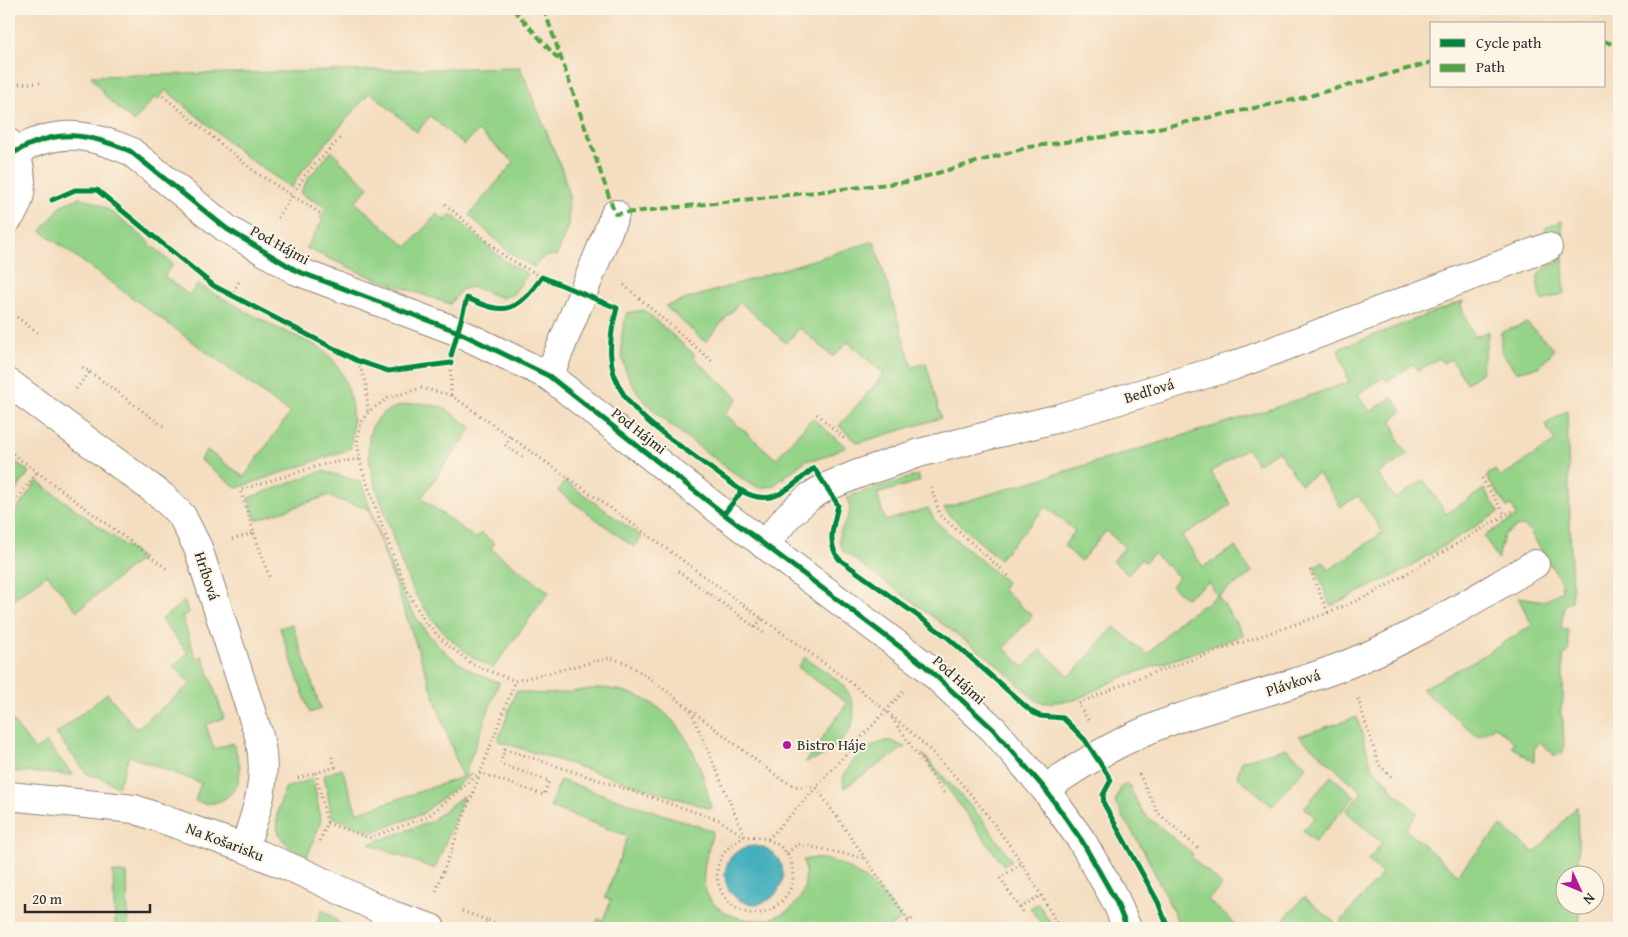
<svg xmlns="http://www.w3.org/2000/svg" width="1628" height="937" font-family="'Gentium Book Plus',serif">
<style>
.green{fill:#95d389;stroke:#607f5a}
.water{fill:#3faebb;stroke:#356c73}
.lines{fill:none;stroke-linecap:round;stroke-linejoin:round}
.street-casing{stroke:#908476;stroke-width:30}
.path{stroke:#908476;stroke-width:3;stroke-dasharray:1 4;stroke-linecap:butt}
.street{stroke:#fff;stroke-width:28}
.quiet{stroke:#51a443;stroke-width:4;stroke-dasharray:8 4;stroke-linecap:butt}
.cycleway-casing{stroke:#fcf5e5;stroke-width:8}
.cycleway{stroke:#00873e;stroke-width:5}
.poi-dot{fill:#b5179e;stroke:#fcf5e5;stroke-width:2}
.labels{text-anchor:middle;stroke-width:4;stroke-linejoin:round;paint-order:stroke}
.street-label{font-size:15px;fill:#2b2b2b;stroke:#fcf5e5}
.poi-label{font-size:15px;fill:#2b2b2b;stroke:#fcf5e5;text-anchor:start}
</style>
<rect width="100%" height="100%" fill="#fcf5e5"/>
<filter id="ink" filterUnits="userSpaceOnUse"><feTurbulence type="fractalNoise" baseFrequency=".02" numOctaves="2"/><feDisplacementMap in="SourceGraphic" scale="10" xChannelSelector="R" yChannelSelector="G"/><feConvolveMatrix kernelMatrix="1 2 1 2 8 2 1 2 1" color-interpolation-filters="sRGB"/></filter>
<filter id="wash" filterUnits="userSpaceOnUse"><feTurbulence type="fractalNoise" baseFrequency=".0096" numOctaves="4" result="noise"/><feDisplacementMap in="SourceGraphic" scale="20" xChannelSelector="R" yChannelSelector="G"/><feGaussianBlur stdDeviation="1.12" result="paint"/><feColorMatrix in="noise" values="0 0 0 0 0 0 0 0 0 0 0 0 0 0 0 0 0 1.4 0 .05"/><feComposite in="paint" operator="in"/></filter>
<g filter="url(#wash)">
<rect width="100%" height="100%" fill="#f4ddc0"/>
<!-- green -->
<g class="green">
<path d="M520,67L562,170L569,196L568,225L557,256C545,254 541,258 534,267L510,253L469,215L514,162L478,131L464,145L430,116L417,132L370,92L302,171L291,188L244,155L166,90L158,99L155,97L134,122L107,98L91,76Z"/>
<polygon points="332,151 339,158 338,159 369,187 355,202 407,247 437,214 445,221 451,214 505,261 528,274 513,294 502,298 473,287 462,289 450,304 366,275 306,248 323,220 320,218 326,208 300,193 309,177"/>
<path d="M79,198C107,199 151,246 173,264L164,276L189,295L198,284C223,299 249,313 275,327C289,334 307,339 320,348C351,370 357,415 350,449L237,488L200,460L207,450L244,477L290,413L41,231L62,205Z"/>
<polygon points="1562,221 1564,293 1543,301 1538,288 1538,275 1547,267 1559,262 1545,228"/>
<polygon points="874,241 912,367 926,363 941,418 858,443 839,426 884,374 848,342 833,357 800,328 786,343 740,302 705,342 665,306"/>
<path d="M1463,301L1461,306L1474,337L1489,331L1481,373L1467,383L1451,359L1443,363L1439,358L1418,371L1413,364L1387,381L1384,377L1358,394L1370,412L1392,397L1402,411L1392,420L1399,442L1407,455L1378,474L1395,499L1424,480L1446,514L1484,489L1499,512L1399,573L1330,606L1319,576L1313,568L1323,561L1329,570L1383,532L1358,496L1341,507L1318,473L1301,484L1278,451L1257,464L1247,448L1211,472L1231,505L1182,536L1203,567L1235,547L1252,573L1218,596L1244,635L1120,678L1075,700L1045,703L1037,701L993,661L843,551C842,548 839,542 839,539C840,522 856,518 847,497L918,475L920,481L877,494L885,521L928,508L935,521L1006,582L1002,589L1032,616L1004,648L1024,667L1040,650L1070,676L1114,627L1148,655L1178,622L1217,596L1209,582L1186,598L1171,586L1179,577L1154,554L1145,562L1141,559L1128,575L1113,561L1125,547L1106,531L1081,561L1064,546L1075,531L1046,507L999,559L948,514L944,508L1271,409L1349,382L1338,349Z"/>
<path d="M644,310L695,355L693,357L738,398L725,414L776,459L812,418L846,447L821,458L806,460L773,486L761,488L748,483C730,470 711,456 693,442C648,409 606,376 627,313Z"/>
<polygon points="1527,323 1554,349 1541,366 1516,372 1501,351 1501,332"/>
<path d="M420,403L443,407L472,428L421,498L476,539L481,533L494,543L491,549L549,592L493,668C464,655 443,634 425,609C406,584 398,552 388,522C372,475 341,407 420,403Z"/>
<polygon points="1567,410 1572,601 1564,606 1561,629 1568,630 1569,651 1563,657 1563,700 1560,712 1563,720 1564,748 1562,753 1555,756 1540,742 1534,749 1534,762 1512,747 1514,742 1495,726 1478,737 1422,689 1481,657 1532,625 1518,597 1545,601 1562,591 1561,582 1529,530 1523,526 1516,527 1504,535 1498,559 1484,536 1517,516 1511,505 1507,507 1486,476 1495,470 1501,477 1555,441 1545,425"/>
<polygon points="9,457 29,472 9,501"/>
<path d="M323,471L361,482C388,559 409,655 499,682L464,776L472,774L422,814L372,832L332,817L324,775L342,769L357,813L462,777L369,509L332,498L330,495L256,520L248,498Z"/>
<polygon points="37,481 142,558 77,611 47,574 9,603 9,520"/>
<polygon points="565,481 642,537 634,547 558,491"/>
<path d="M184,601L189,613L182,616L196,659L203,656L224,718L206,725L214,749L233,743C236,751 240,761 240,770C240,794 217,810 195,801L201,783L129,756L118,787L97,776L88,775L56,734L107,693L136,729L191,684L173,666L188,653L161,620Z"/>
<polygon points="292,624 321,709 310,713 280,628"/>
<path d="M805,657C817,667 835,676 845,688C870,721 838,755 805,762L847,703L798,667Z"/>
<path d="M598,688C669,690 700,747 711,809L498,741L516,691C547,697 568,692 598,688Z"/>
<polygon points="9,716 35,750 46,742 73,775 9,771"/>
<polygon points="1357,717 1372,768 1390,784 1388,786 1418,813 1405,829 1457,874 1501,826 1535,853 1577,806 1579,874 1566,874 1566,904 1579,905 1580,928 1276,928 1304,897 1338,925 1382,874 1368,860 1382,843 1346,811 1362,792 1299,736"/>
<path d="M884,741H892L905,747L844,788L843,778C851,758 866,749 884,741Z"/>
<polygon points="1286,748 1307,766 1272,806 1237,776 1242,761"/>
<polygon points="922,753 982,819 1012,861 1004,866"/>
<polygon points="1331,776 1355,796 1315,842 1303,831 1315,817 1304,808"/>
<path d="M313,779L321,821L307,857C290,849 274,838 277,815C278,806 283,797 285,788Z"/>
<path d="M560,780L713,831C709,848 702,866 704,883C711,937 823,934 803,860C840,850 883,890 901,919L888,928H594L598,919L603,920L611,900L605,898L628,836L550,807Z"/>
<polygon points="1128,784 1143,813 1193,854 1191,857 1222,885 1208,900 1240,928 1181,928 1146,855 1115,803 1121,787"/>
<polygon points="464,795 435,869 369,844 430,822"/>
<polygon points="113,872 127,873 128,928 115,928"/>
<polygon points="1038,903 1053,928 1044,928 1030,908"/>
<polygon points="322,910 331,915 343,928 315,928"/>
</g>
<!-- water -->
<circle class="water" cx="754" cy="875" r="29"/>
</g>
<g filter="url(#ink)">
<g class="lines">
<defs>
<g id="street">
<path d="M9,143C24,165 26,196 9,218"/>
<path d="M15,152C57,128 87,133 130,151L227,229L297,271L456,331L549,376L724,514L924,665L994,730L1045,789L1082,841L1116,901L1127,928"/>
<polyline points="549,376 615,214"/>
<path d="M9,383L162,496L182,516L198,548L259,736C269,779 258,808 244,848"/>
<polyline points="764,545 788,516 809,497 826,487 858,474 919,453 1059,418 1233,366 1548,247"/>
<path d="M1045,789C1086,760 1131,734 1179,718C1235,700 1293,686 1348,664C1414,638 1474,599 1535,564"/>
<polyline points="9,796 134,809 244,848 306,874 392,915 431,928"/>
</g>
</defs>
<!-- street casing -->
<use href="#street" class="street-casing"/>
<!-- path -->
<g class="path">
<polyline points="9,84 40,83"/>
<polyline points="163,96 255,172 320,213"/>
<polyline points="445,204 504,256 542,277"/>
<polyline points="278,218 305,175 342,136"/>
<polyline points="9,265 14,252"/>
<polyline points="624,285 714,363"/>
<polyline points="231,296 241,278"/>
<polyline points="9,311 39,334"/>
<polyline points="9,319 12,314"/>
<polyline points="358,361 366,384 368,412"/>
<path d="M451,370V395C546,462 641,529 735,599C785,636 838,671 886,711C958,769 1017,846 1059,928"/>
<polyline points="90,372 163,426"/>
<polyline points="76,389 90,372 79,365"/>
<polyline points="451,395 421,388 388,398 368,412 361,423 357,442 362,469 386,537 408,592 425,622 444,642 472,664 515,681 609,658 625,662 648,677 782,780 798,787 816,787"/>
<polyline points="817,414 846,440"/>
<polyline points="511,437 505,445 524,458"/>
<polyline points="9,451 167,569"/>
<polyline points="1482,478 1505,515"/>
<polyline points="931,487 940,515 1011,578"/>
<polyline points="9,510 37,472"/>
<polyline points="254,533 270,579"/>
<polyline points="232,539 254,533 240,490 325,464 359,459"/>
<polyline points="1310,570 1328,613"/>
<polyline points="678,571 755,627"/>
<polyline points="9,618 15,626"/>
<polyline points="762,619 755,627 764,633"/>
<polyline points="903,692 816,787 909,921"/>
<polyline points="1358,699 1379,765 1394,779"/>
<polyline points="691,711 745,837"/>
<polyline points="892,718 944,793"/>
<polyline points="1088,720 1078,704 1138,678 1328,613 1374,593 1512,511"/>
<polyline points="1139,774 1158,813 1198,848"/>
<polyline points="298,778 316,773"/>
<path d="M327,823L369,838L427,817L480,773L544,795L549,781L500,764L505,749L719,820L745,837C769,834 795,849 793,877C792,889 785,899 776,906C734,937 685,864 745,837"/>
<polyline points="768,839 816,788"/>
<polyline points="320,841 327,823 316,773 335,767 332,757"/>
<polyline points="787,853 798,844 864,858"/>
<polyline points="436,891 515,681"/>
<polyline points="1020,908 1000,878 1022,863"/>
<polyline points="462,911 487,920"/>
<polyline points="1023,912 1020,908 1041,895"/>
<polyline points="484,928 487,920 510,928"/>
<polyline points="899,928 915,917"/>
</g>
<!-- street -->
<use href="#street" class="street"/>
<!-- quiet -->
<g class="quiet">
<polyline points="513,9 560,61"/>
<polyline points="544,9 615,214 906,182 1029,147 1139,132 1302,98 1432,62"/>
<polyline points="1604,41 1619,47"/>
</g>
<defs>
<g id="cycleway">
<path d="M15,152C57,128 87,133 130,151L227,229L297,271L456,331L549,376L724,514L924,665L994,730L1045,789L1082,841L1116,901L1127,928"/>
<polyline points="52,200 75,190 97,190 214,286 358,361 388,371 451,363"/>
<path d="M451,356L467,298C506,316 517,312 542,277L617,308C597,379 625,407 680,446C701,461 721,476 742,491"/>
<path d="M724,514L742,491C773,509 790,487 814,468L838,505C834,525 826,542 839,559L947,637L1032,712L1040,716L1063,718L1085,740L1111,780L1103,795L1104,804L1158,902L1168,928"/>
</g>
</defs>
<!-- cycleway casing -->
<use href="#cycleway" class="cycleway-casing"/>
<!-- cycleway -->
<use href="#cycleway" class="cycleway"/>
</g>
</g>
<!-- markers -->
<circle class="poi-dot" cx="787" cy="745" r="5"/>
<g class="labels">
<!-- street labels -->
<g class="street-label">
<text transform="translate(280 245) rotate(29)" y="5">Pod Hájmi</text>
<text transform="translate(1149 391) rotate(-17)" y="5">Bedľová</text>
<text transform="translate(639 431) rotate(38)" y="5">Pod Hájmi</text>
<text transform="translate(207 576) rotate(72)" y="5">Hríbová</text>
<text transform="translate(959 680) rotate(42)" y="5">Pod Hájmi</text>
<text transform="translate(1293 683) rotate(-18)" y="5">Plávková</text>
<text transform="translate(225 842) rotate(21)" y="5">Na Košarisku</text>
</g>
<!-- poi labels -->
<g class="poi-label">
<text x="797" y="750">Bistro Háje</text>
</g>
</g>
<!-- margin -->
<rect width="1628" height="937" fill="none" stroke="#fcf5e5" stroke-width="30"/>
<!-- legend -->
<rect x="1430" y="22" width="175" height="65" fill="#fcf5e5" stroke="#a8a49b"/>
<rect x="1440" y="39" width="25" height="8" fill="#00873e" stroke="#a8a49b"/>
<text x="1476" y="48" font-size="15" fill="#2b2b2b">Cycle path</text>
<rect x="1440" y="64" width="25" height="8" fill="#51a443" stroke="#a8a49b"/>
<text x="1476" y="72" font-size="15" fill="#2b2b2b">Path</text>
<!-- north arrow -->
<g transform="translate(1580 890) rotate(134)"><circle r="24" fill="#fcf5e5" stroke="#a8a49b"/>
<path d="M0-4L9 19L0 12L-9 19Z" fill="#b5179e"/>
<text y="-8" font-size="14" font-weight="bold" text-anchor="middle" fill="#2b2b2b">N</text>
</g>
<!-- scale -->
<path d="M25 904v8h125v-8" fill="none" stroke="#2b2b2b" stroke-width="2.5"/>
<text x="32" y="904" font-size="15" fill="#2b2b2b" stroke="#fcf5e5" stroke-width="4" paint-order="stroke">20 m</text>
</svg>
